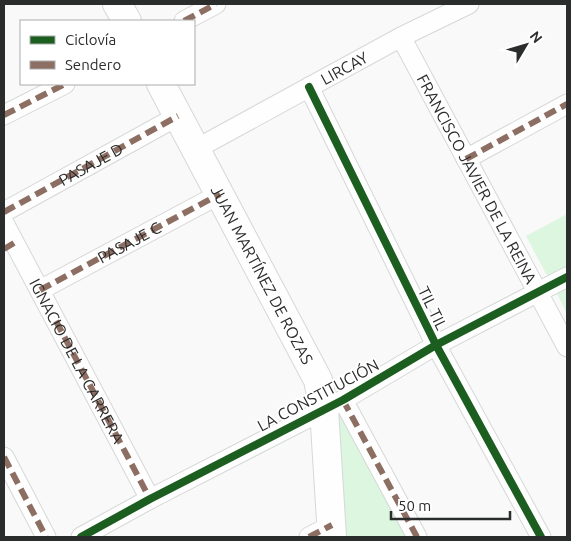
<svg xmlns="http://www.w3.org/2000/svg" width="571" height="541" font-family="Ubuntu,sans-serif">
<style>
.green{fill:#dcf6e0}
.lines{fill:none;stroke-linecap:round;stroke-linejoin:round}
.street-casing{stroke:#d6d7d7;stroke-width:21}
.secondary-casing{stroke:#d6d7d7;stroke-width:30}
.street{stroke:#fefefe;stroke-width:19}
.secondary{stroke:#fefefe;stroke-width:28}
.quiet{stroke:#8d6e63;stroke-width:6;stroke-dasharray:12 6;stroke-linecap:butt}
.cycleway-casing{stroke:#fff;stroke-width:11}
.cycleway{stroke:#1b5e20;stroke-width:8}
.labels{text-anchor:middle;stroke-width:4;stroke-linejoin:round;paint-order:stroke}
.street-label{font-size:16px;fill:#2b2c2c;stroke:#fff}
</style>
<rect width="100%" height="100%" fill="#f9f9f9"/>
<!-- green -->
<g class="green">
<polygon points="567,214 567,313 526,236"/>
<polygon points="345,410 410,537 344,537 338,412"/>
</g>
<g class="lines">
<defs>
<g id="street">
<polyline points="184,21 216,4"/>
<path id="s1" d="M401,37L567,347"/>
<polyline points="309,87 436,345 541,537"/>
<polyline points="4,115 65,84"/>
<path id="s2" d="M196,149L401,37L469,4"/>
<polyline points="466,159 567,104"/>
<polyline points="4,212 178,116"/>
<path id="s3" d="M4,223L150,499"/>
<polyline points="40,290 220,194"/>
<polyline points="343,400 417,537"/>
<polyline points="4,457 46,537"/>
<polyline points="81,537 150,499 343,400 436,345 567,277"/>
<polyline points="309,537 332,525"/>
</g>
<g id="secondary">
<polyline points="117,4 127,21"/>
<path id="s4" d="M161,84L318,380L324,409L332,537"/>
</g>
</defs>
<!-- street casing -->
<use href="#street" class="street-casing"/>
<!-- secondary casing -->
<use href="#secondary" class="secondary-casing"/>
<!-- street -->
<use href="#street" class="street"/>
<!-- secondary -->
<use href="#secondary" class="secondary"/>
<!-- quiet -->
<g class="quiet">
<polyline points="184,21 216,4"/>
<polyline points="4,115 65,84"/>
<polyline points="466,159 567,104"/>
<path id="s5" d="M4,212L178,116"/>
<polyline points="4,249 14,243"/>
<path id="s6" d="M40,290L220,194"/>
<polyline points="56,321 150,499"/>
<polyline points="343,400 417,537"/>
<polyline points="4,457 46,537"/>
<polyline points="309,537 332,525"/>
</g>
<defs>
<g id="cycleway">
<polyline points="309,87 436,345 541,537"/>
<polyline points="81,537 150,499 343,400 436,345 567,277"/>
</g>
</defs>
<!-- cycleway casing -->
<use href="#cycleway" class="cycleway-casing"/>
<!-- cycleway -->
<use href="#cycleway" class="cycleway"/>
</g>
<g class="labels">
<!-- street labels -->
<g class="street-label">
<text dy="6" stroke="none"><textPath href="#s2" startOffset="169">LIRCAY</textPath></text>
<text dy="6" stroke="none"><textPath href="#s5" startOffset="99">PASAJE D</textPath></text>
<text dy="6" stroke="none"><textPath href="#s1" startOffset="161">FRANCISCO JAVIER DE LA REINA</textPath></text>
<text dy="6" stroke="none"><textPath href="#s6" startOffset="101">PASAJE C</textPath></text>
<text dy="6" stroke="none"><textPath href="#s4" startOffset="216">JUAN MARTÍNEZ DE ROZAS</textPath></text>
<text transform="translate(433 308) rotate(64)" y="6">TIL TIL</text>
<text dy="6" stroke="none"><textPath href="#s3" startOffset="156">IGNACIO DE LA CARRERA</textPath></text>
<text transform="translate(318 395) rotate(-28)" y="6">LA CONSTITUCIÓN</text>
</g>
</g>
<!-- border -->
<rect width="571" height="541" fill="none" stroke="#2b2c2c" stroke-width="10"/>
<!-- legend -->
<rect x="20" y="20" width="175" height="65" fill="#ffffff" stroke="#aaabab"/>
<rect x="30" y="36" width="25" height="8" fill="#1b5e20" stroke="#aaabab"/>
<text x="65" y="45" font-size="15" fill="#2b2c2c">Ciclovía</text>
<rect x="30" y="61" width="25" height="8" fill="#8d6e63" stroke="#aaabab"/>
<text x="65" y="70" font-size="15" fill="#2b2c2c">Sendero</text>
<!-- north arrow -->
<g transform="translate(526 45) rotate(52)" stroke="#ffffff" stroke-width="4" paint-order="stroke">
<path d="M0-4L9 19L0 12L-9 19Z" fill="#2b2c2c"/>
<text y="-8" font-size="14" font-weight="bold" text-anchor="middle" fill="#2b2c2c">N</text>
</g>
<!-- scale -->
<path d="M391 511v8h119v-8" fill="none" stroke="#2b2c2c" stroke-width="2.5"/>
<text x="398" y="511" font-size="15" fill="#2b2c2c" stroke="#ffffff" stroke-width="4" paint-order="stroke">50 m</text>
</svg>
